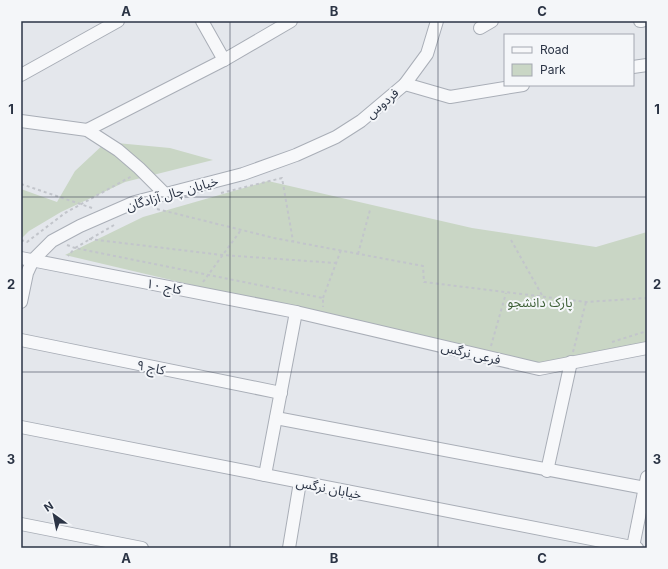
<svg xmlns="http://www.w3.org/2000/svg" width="668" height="569" font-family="Inter,'Noto Sans Arabic',sans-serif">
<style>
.green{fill:#c9d6c5}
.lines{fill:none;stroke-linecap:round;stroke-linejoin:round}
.minor-casing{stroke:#a9aeb7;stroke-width:14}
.path{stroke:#c2c5cb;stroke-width:2;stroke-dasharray:3 3;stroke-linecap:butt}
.minor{stroke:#f7f8fa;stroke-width:12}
.grid{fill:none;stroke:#2b3445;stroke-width:1;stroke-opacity:0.55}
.labels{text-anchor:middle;stroke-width:4;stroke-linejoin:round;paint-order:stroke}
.street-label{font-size:13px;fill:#2b3445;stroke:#f4f6f9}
.park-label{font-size:13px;fill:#3f6138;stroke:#f4f6f9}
.neatline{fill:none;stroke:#2b3445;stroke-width:1.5}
.grid-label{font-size:13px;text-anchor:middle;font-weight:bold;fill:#2b3445}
</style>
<rect width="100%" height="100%" fill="#e4e7ec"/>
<!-- green -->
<g class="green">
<polygon points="106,142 170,148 213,160 125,182 61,212 29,231 21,239 21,189 57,202 75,171"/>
<polygon points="268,181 472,228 596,247 647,232 647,345 540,367 65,255 143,217"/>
</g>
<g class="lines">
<defs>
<g id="minor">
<polyline points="202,21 224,60"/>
<polyline points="640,21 642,21"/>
<polyline points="480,28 492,21"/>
<polyline points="633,67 647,65"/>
<polyline points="21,75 118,21"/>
<polyline points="405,84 450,97 523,85"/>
<polyline points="21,121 87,130 118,150 139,168 165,194"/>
<polyline points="87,130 224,60 291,21"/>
<polyline points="21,258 296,312 539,369 647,348"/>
<polyline points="21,302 27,273 33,260 52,241 80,226 135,202 243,174 296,155 336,137 361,121 405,84 427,54 437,21"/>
<polyline points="21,340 281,393"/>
<polyline points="276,418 645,488"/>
<polyline points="21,427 637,548"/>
<polyline points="547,471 571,362"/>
<polyline points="265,475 296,312"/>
<polyline points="21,524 142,548"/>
<polyline points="633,547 647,477"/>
<polyline points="289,548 300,482"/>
</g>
</defs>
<!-- minor casing -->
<use href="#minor" class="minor-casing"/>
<!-- path -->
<g class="path">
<polyline points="21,184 92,208"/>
<polyline points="221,193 282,178 293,241"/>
<polyline points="157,209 274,238 423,266 424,282 586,302 647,298"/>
<polyline points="114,225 75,248 323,298 323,307"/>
<polyline points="89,239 222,255 336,263"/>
<polyline points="21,240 27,242 65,213 132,176"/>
<polyline points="511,240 543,297"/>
<polyline points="67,245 75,248 68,256"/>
<polyline points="358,254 370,210"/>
<polyline points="203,282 241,230"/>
<polyline points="323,298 341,250"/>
<polyline points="612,342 647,331"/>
<polyline points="491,346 506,293"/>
<polyline points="573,352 586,302"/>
</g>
<!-- minor -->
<use href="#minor" class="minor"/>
</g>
<!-- grid -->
<path class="grid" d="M230,21V548M438,21V548M21,197H647M21,372H647"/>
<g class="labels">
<!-- street labels -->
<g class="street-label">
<text transform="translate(382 103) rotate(-41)" y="5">فردوس</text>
<text transform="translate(172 193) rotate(-16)" y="5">خیابان چال آزادگان</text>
<text transform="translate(164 286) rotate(11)" y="5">کاج ۱۰</text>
<text transform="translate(471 353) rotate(13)" y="5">فرعی نرگس</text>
<text transform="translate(151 367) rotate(12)" y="5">کاج ۹</text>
<text transform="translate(329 488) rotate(11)" y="5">خیابان نرگس</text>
</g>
<!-- park labels -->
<g class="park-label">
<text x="540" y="307">پارک دانشجو</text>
</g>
</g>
<!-- border -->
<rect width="668" height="569" fill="none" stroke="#f4f6f9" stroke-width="44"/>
<!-- legend -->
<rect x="504" y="34" width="130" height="52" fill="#f4f6f9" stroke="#a4a8b1"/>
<rect x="512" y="47" width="20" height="6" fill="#f7f8fa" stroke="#a4a8b1"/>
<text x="540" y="54" font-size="12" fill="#2b3445">Road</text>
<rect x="512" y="64" width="20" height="12" fill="#c9d6c5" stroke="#a4a8b1"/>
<text x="540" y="74" font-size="12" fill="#2b3445">Park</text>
<!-- north arrow -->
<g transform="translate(54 515) rotate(327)" stroke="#f4f6f9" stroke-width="3" paint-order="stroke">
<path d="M0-3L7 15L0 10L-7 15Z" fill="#2b3445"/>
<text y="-6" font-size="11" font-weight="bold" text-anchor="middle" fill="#2b3445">N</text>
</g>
<rect x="22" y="22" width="624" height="525" class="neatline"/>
<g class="grid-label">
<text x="126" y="16">A</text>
<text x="334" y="16">B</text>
<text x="542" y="16">C</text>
<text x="11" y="114">1</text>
<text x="657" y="114">1</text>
<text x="11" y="289">2</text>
<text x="657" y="289">2</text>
<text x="11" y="464">3</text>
<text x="657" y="464">3</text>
<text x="126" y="563">A</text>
<text x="334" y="563">B</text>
<text x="542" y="563">C</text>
</g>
</svg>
